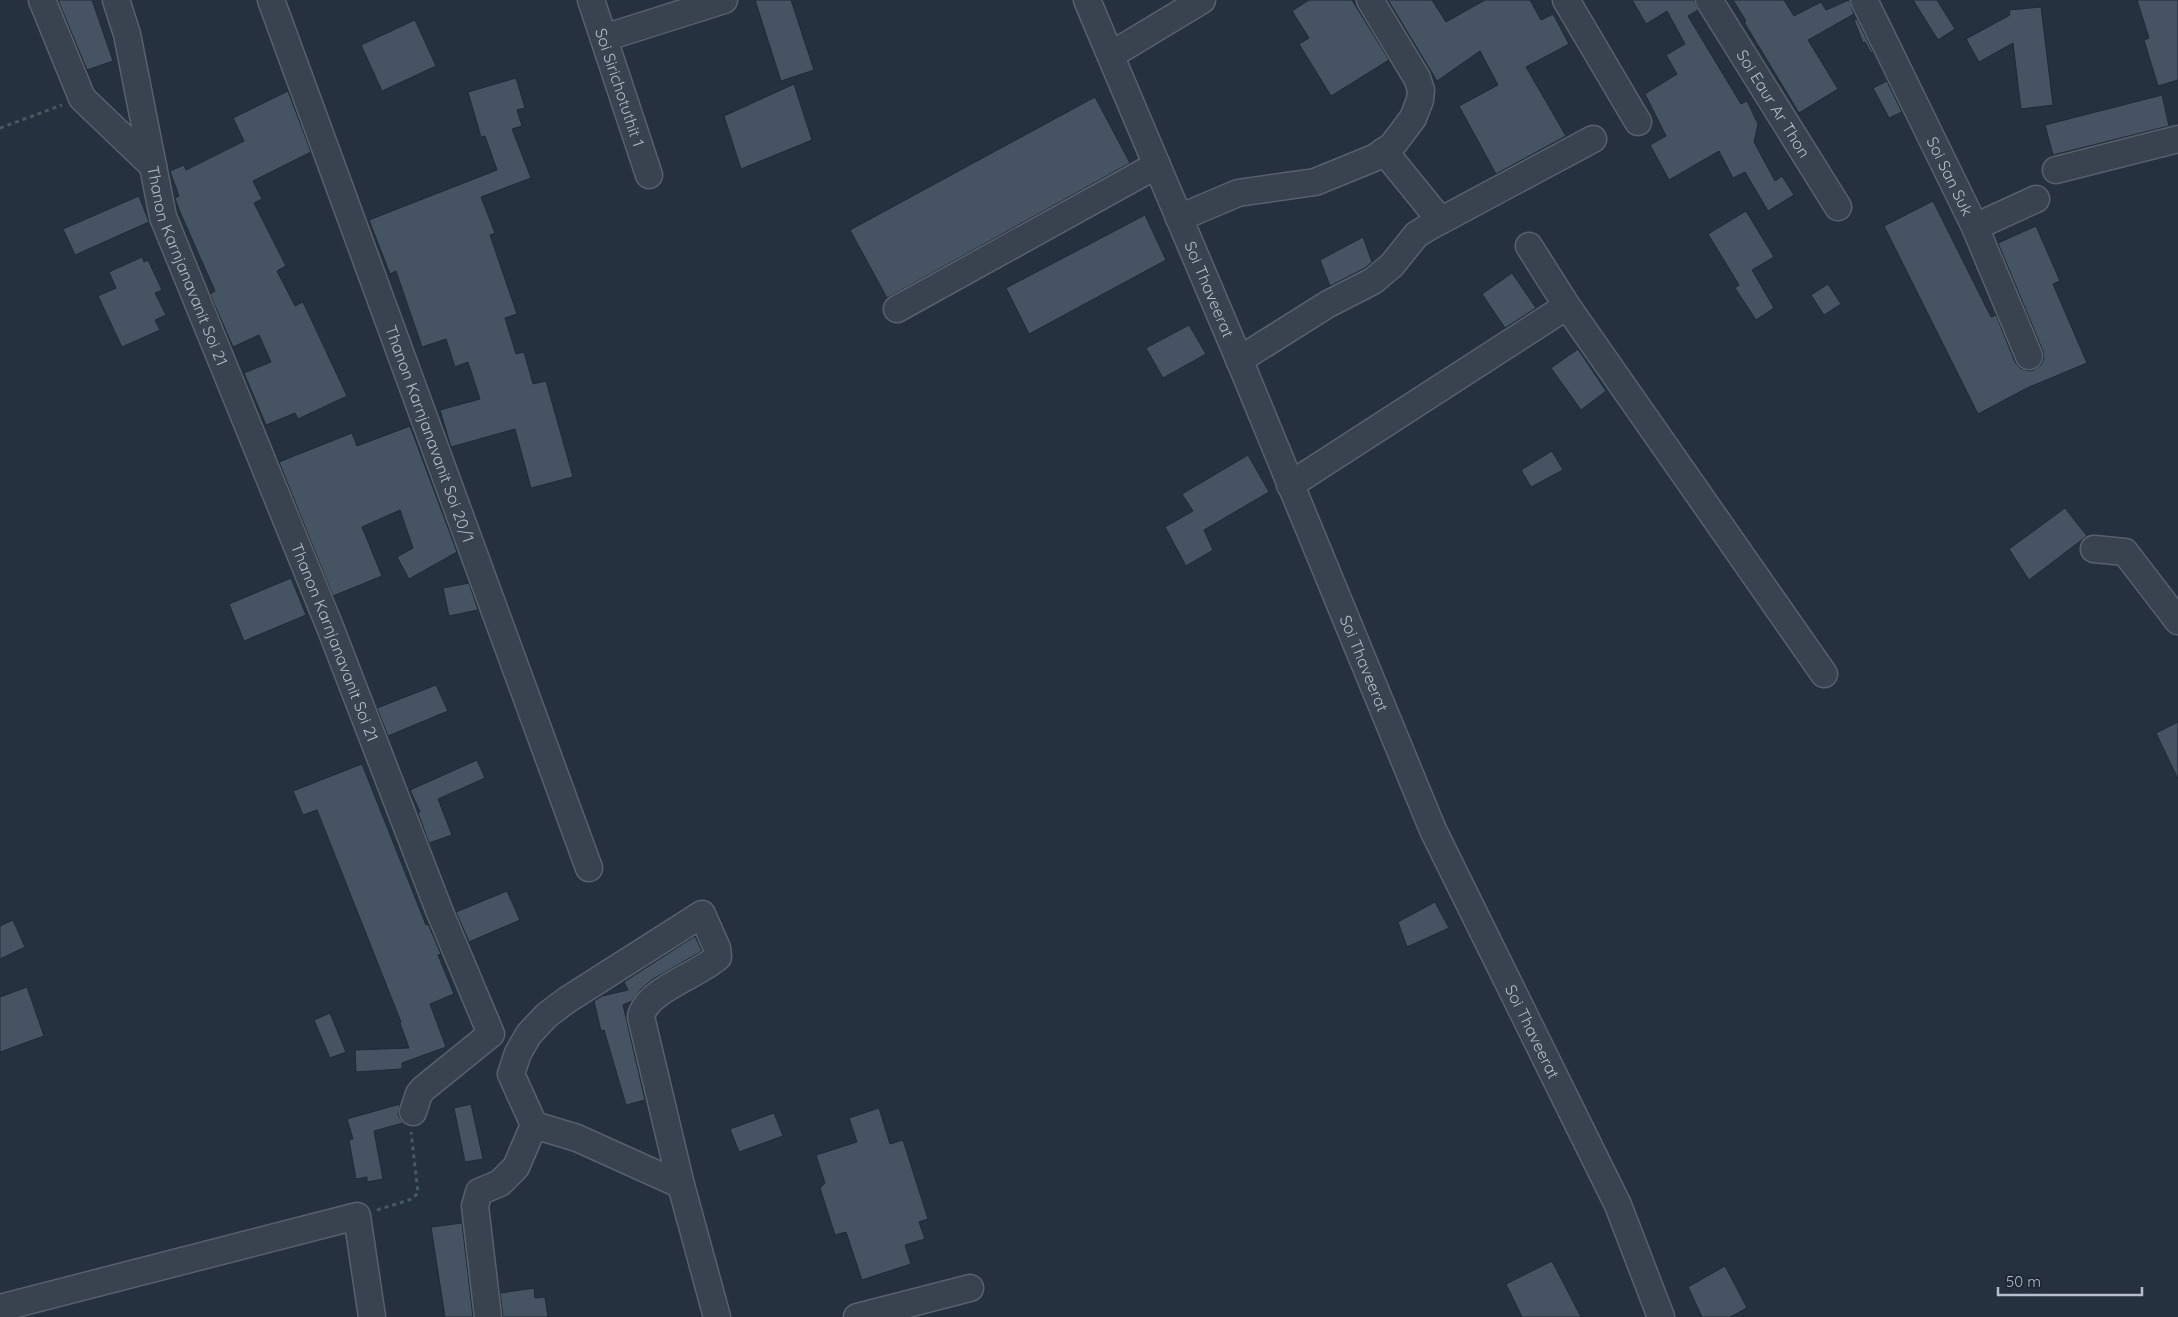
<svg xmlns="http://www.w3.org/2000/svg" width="2178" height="1317" font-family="Quicksand,sans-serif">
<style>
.building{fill:#465363;stroke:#202a36}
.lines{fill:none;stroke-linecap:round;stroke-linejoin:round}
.minor-casing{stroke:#57616d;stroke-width:29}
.path{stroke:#455b5d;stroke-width:3;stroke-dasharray:4 4;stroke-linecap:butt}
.minor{stroke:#39434f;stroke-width:26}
.labels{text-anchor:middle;stroke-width:4;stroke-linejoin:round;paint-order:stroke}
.street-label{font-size:16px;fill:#b5beca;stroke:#1e2834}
</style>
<rect width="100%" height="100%" fill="#25313f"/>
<!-- building -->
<g class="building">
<polygon points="58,0 92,0 113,61 87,70"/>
<polygon points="755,0 791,0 814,70 781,81"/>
<polygon points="1309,0 1352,0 1389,60 1331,96 1299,44 1309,38 1292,11"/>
<polygon points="1388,0 1432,0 1446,22 1485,0 1530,0 1541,20 1553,14 1569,44 1526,67 1566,136 1496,174 1459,106 1498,85 1480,51 1437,81"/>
<polygon points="1632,0 1694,0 1698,10 1688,16 1741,104 1747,101 1758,124 1754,142 1775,181 1782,176 1794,195 1768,211 1745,172 1733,178 1719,151 1669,180 1650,145 1666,136 1645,94 1677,74 1666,55 1685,44 1667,11 1646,24"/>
<polygon points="1733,0 1784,0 1794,16 1821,2 1826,10 1849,0 1854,14 1808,40 1838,89 1799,113 1744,22 1746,21"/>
<polygon points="1913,0 1937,0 1955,29 1938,40"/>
<polygon points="2137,0 2178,0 2178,80 2158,86 2144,40 2149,38"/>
<polygon points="2041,7 2053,105 2021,109 2013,43 1979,62 1966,39 2010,15 2009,10"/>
<polygon points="1857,19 1873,52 1871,53 1865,42 1863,43 1854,20"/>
<polygon points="415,20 436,66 382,91 361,45"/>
<polygon points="516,78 525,108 517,110 522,126 512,129 531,178 481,197 495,233 490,235 517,314 505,318 516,354 524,352 533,384 546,381 573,477 531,488 515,429 451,447 440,410 480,399 468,362 455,367 446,339 422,347 396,271 390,274 369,220 497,170 485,136 481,137 468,92"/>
<polygon points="1887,81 1902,112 1889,118 1873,88"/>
<polygon points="794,84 812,140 741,169 724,116"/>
<polygon points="288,91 311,152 253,181 262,199 254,203 286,266 277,271 295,306 303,302 347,396 298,419 295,413 266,425 244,373 271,362 259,335 233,347 210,294 215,291 180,212 175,198 179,196 170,171 184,165 186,170 244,141 233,118"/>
<polygon points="2162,95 2169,126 2053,155 2045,125"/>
<polygon points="1095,97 1130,163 887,298 850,230"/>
<polygon points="139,196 149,222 75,255 63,229"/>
<polygon points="1933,201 1991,317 1996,315 2015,362 2020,368 2028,371 2034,370 2041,365 2044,358 2043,351 1998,243 2036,226 2060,281 2053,284 2087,363 2027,388 1978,414 1884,226"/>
<polygon points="1746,211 1774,257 1752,270 1774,308 1756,320 1735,288 1739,285 1708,234"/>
<polygon points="1145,215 1166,260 1029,334 1006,288"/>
<polygon points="1363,237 1372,262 1365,268 1330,286 1320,260"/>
<polygon points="142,257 144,262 148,260 162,290 155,293 166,315 155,320 160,330 122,347 98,296 116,288 109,272"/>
<polygon points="1512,273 1536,308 1505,328 1482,294"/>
<polygon points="1828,284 1841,304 1824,315 1811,295"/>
<polygon points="1189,325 1206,354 1163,378 1146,348"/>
<polygon points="1578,349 1606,391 1581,410 1551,368"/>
<polygon points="410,426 457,552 409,579 397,557 413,548 400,510 362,527 382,576 333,596 279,462 352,433 357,446"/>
<polygon points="1552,451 1563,470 1531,487 1521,470"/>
<polygon points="1248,455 1269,492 1204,530 1213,550 1186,566 1165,527 1193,511 1182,494"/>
<polygon points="2065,508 2087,536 2029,580 2009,549"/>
<polygon points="291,578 306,615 244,641 229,604"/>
<polygon points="469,583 478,610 449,616 443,588"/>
<polygon points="436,685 448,711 388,736 377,708"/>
<polygon points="2178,722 2178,779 2156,733"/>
<polygon points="477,760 485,778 438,799 452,835 429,843 418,813 420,812 410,790"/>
<polygon points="362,764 426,925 428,924 441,954 438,955 454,994 430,1004 446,1047 402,1063 402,1069 356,1072 355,1050 409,1048 400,1023 401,1022 317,810 303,815 293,791"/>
<polygon points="507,891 520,920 469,942 456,912"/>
<polygon points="1435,902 1449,928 1407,947 1398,922"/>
<polygon points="13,920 25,947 0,959 0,926"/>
<polygon points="695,936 702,951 653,979 641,989 632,1001 623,1005 645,1100 626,1105 604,1030 601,1031 594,1001 602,996 628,990 624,982"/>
<polygon points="27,987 44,1036 0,1052 0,997"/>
<polygon points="330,1013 346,1052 330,1058 314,1020"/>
<polygon points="400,1104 398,1115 403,1123 374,1131 383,1179 367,1182 367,1177 356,1179 349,1140 353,1139 347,1119"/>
<polygon points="471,1104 483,1159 465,1162 454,1108"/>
<polygon points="879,1108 890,1144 903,1140 928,1219 919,1222 925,1239 905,1245 911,1264 862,1280 846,1232 835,1235 820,1188 825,1183 816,1155 857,1142 849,1118"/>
<polygon points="774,1113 783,1136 739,1152 730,1129"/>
<polygon points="462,1223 473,1317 445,1317 431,1227"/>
<polygon points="1552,1261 1581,1317 1522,1317 1506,1284"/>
<polygon points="1725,1266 1747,1308 1730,1317 1702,1317 1688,1287"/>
<polygon points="534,1288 535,1298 545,1297 548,1317 503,1317 500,1293"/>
</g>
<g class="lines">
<defs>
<g id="minor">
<polyline points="42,0 82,98 153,166"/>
<path id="s1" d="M116,0L127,34L163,217L330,627L439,910L491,1034L423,1089L419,1094L413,1112"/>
<path id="s2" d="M271,0L589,868"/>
<path id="s3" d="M591,0L649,175"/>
<path id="s4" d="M1087,0L1244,371L1433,830L1618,1205L1661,1317"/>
<polyline points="1566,0 1638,122"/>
<path id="s5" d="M1709,0L1838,207"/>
<path id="s6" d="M1864,0L1975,227L2029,356"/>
<polyline points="604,38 724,0"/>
<polyline points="1111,55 1202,0"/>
<polyline points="1384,151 1440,220"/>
<polyline points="2056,170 2178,139"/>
<polyline points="1179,218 1238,193 1315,182 1374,158 1392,146 1413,118 1420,100 1421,90 1417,78 1370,0"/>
<polyline points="1975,227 2036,199"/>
<polyline points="1529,246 1567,306 1824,674"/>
<polyline points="897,309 1157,165"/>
<polyline points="1239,360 1328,304 1373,281 1392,265 1416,235 1427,228 1593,139"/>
<polyline points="1290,485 1567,306"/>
<polyline points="2094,549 2125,552 2178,621"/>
<polyline points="534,1125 577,1138 681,1185 717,1317"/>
<polyline points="0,1308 357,1216 372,1317"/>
<path d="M488,1317L475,1206L479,1192L500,1183L516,1167L534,1125L511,1074L518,1053L529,1034L547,1015L567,1000L702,914L717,948L718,957C699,975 646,990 641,1017L681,1185"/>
<polyline points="857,1317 970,1288"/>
</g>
</defs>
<!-- minor casing -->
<use href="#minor" class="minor-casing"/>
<!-- path -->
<g class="path">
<polyline points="0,128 62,105"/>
<polyline points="377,1210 412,1199 418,1193 411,1132"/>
</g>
<!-- minor -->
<use href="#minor" class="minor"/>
</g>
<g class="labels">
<!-- street labels -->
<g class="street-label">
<text dy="6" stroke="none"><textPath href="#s3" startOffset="92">Soi Sirichotuthit 1</textPath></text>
<text dy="6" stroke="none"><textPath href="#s5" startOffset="122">Soi Eaur Ar Thon</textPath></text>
<text dy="6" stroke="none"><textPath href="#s6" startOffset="196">Soi San Suk</textPath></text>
<text dy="6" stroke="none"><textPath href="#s1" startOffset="276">Thanon Karnjanavanit Soi 21</textPath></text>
<text dy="6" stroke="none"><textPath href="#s4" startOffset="314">Soi Thaveerat</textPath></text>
<text dy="6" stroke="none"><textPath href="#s2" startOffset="462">Thanon Karnjanavanit Soi 20/1</textPath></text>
<text dy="6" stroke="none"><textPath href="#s1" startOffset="681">Thanon Karnjanavanit Soi 21</textPath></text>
<text dy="6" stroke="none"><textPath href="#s4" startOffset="719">Soi Thaveerat</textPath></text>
<text dy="6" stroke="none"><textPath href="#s4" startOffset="1124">Soi Thaveerat</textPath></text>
</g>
</g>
<!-- scale -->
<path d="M1998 1287v8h144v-8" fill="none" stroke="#b5beca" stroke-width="2.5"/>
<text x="2006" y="1287" font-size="15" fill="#b5beca" stroke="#1e2834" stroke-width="4" paint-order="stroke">50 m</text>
</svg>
